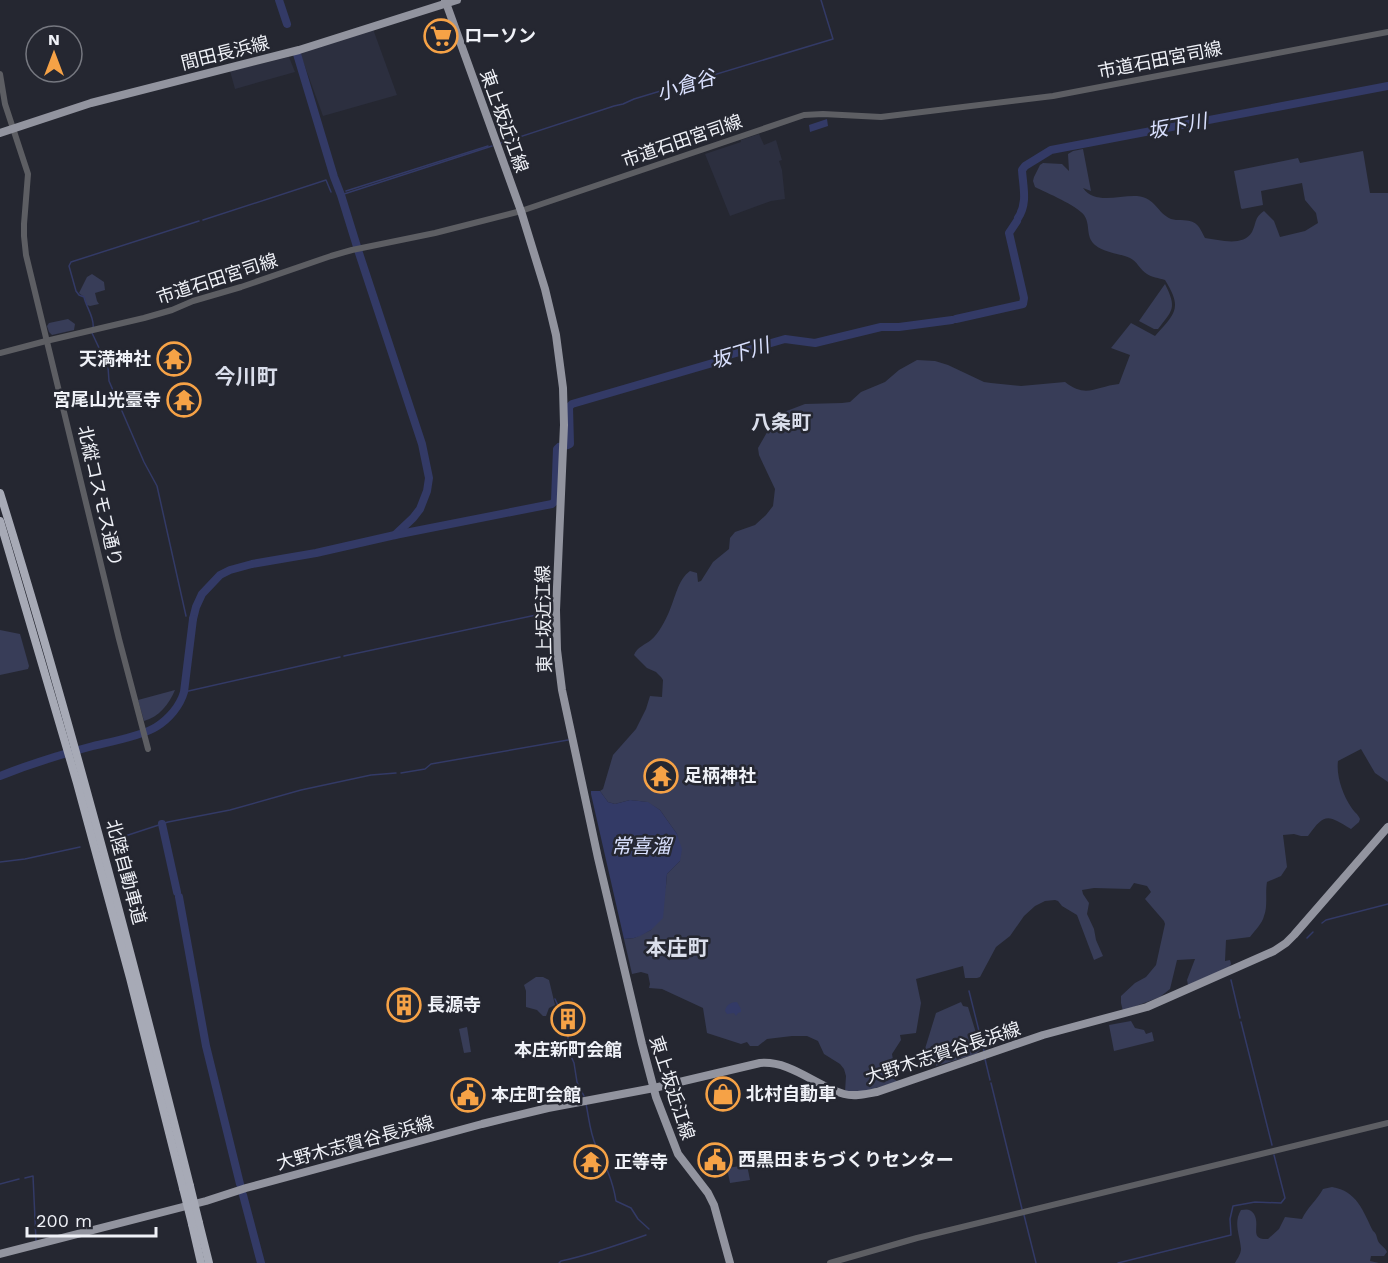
<svg xmlns="http://www.w3.org/2000/svg" width="1388" height="1263" font-family="'Work Sans','Noto Sans JP',sans-serif">
<style>
.built{fill:#2c2f3f}
.green{fill:#383d58}
.water{fill:#333a66}
.lines{fill:none;stroke-linecap:round;stroke-linejoin:round}
.stream{stroke:#333a66;stroke-width:1.5}
.river{stroke:#333a66;stroke-width:8}
.minor{stroke:#5d5e63;stroke-width:6}
.major{stroke:#92949f;stroke-width:8}
.highway{stroke:#a7aab6;stroke-width:8}
.highway-bridge{stroke:#a7aab6;stroke-width:8}
.labels{text-anchor:middle;stroke-width:5;stroke-linejoin:round;paint-order:stroke}
.poi-label{font-size:18px;font-weight:bold;fill:#eff1f7;stroke:#252731;text-anchor:start}
.street-label{font-size:18px;fill:#eff1f7;stroke:#252731}
.water-label{font-size:20px;font-style:italic;fill:#dae1ff;stroke:#252731}
.neighbourhood-label{font-size:20px;font-weight:bold;fill:#dadeeb;stroke:#252731}
.quarter-label{font-size:21px;font-weight:bold;fill:#dadeeb;stroke:#252731}
</style>
<rect width="100%" height="100%" fill="#252731"/>
<!-- built -->
<g class="built">
<polygon points="373,29 397,95 323,116 300,53"/>
<polygon points="289,57 295,72 235,89 230,71"/>
<polygon points="759,134 764,145 776,140 782,160 779,161 782,170 785,199 771,201 730,216 705,154 741,142 741,140"/>
</g>
<!-- green -->
<g class="green">
<path d="M1083,149L1091,191L1083,188C1095,205 1119,195 1137,196C1156,198 1157,213 1171,219C1174,220 1178,220 1181,220C1197,221 1198,224 1205,238C1220,240 1243,247 1252,232C1257,222 1254,218 1264,211L1274,221L1280,237L1305,231L1318,223L1316,213L1305,200L1302,183L1261,191L1263,205L1242,209L1241,208L1234,171L1298,158L1300,163L1363,151L1370,193H1388V782L1375,773L1361,749L1338,761C1336,776 1343,795 1351,807C1354,812 1358,814 1360,819L1359,822L1351,829C1328,815 1325,812 1308,836H1301L1294,834L1283,835L1287,867L1281,876L1267,882C1265,893 1268,906 1264,916C1262,924 1255,930 1250,937L1226,940L1225,961L1230,960L1231,964L1229,967L1188,985L1187,980L1195,959L1177,960L1170,989L1160,997L1123,1011L1121,1003V996L1135,983L1146,977L1156,965L1165,924L1164,921L1145,899L1151,892L1147,886L1134,883L1130,889L1094,888L1082,890L1083,894L1089,903L1087,914L1094,929L1096,940L1103,956L1094,960L1077,915L1062,906L1058,901L1055,900L1045,901L1035,906L1024,916L1010,936L996,947L980,977L977,978H965L963,966L916,979L921,1003L916,1033L900,1035L901,1040L892,1054L895,1071L890,1073L892,1078L897,1081V1082L865,1091L845,1092L846,1076L844,1069L840,1064L824,1054L818,1041L807,1036H792L767,1039L758,1046H750L747,1042L741,1044L707,1033L703,1008L662,989L649,988L650,984L648,974L641,972L632,974L624,939L634,938L651,930L666,885L667,874L680,861L677,834L660,810L647,802L630,800L615,804L608,802L600,791L603,789L613,755L636,729L646,709L650,696L662,697L663,680L661,677L656,672L647,668L634,655C637,647 645,645 651,640C659,633 665,621 669,612C675,599 678,579 690,571L697,573L698,582L701,581L713,562L729,549L730,538L735,532L755,525L766,515L773,506L775,489L759,455L758,448L774,420L784,412L805,404L842,403L850,402L861,392L885,382L899,370L917,360L935,361L948,365L984,382L991,383L1021,386L1065,382C1086,399 1097,386 1119,384L1130,355L1111,348L1131,323L1155,336C1175,313 1183,309 1165,280C1159,278 1151,277 1147,274C1140,270 1137,261 1130,258C1119,253 1104,253 1095,245C1085,236 1091,225 1084,215C1076,205 1047,193 1035,187L1033,181L1034,177L1040,165L1043,163L1062,164L1069,171L1068,154L1073,151Z"/>
<polygon points="92,274 104,282 105,290 95,293 97,301 99,304 90,306 87,305 84,297 79,293 87,277"/>
<path d="M1165,284C1177,308 1173,310 1158,329H1154L1139,321Z"/>
<polygon points="68,319 75,324 74,330 52,335 49,332 47,326 49,323"/>
<polygon points="0,630 20,634 29,666 28,669 0,675"/>
<path d="M175,690C169,704 159,717 144,721L138,700Z"/>
<polygon points="536,977 543,977 549,980 555,1005 549,1008 546,1016 543,1016 537,1010 526,1007 526,991 524,985"/>
<polygon points="961,1002 963,1006 968,1007 981,1049 976,1054 936,1066 935,1062 925,1065 924,1052 936,1013"/>
<polygon points="1131,1021 1135,1028 1144,1030 1146,1034 1152,1032 1154,1041 1114,1051 1109,1025"/>
<polygon points="467,1027 471,1052 464,1053 459,1029"/>
<polygon points="747,1165 750,1180 730,1183 727,1168"/>
<path d="M1332,1187C1357,1191 1363,1211 1373,1231C1377,1234 1376,1236 1378,1241C1380,1245 1385,1247 1387,1252L1384,1256H1371L1370,1261L1379,1263H1235C1237,1259 1241,1254 1241,1249C1240,1235 1233,1223 1241,1210C1248,1209 1250,1209 1254,1214C1261,1226 1248,1240 1268,1239L1279,1229L1285,1217L1302,1219C1307,1208 1317,1200 1323,1189Z"/>
</g>
<!-- water -->
<g class="water">
<polygon points="827,119 828,126 810,132 809,125"/>
<polygon points="591,791 600,791 608,802 615,804 630,800 648,802 660,810 677,834 682,849 680,861 667,874 663,918 651,930 640,936 634,938 624,939 591,794"/>
<path d="M737,1002L741,1009V1012L738,1013L736,1016L734,1013L727,1014L725,1011C726,1005 731,1002 737,1002Z"/>
</g>
<g class="lines">
<!-- stream -->
<g class="stream">
<polyline points="501,143 614,106 623,104 634,99 833,39 821,0"/>
<polyline points="346,191 488,146"/>
<polyline points="341,195 492,146"/>
<polyline points="203,220 326,180 331,192"/>
<path d="M93,328C95,318 86,307 84,297L79,295L76,291L69,266L71,262L199,221"/>
<polyline points="92,333 108,367 109,381 144,462 157,486 186,616"/>
<polyline points="191,618 193,619"/>
<polyline points="344,656 550,612"/>
<polyline points="184,692 340,657"/>
<polyline points="401,773 425,769 431,764 568,740"/>
<polyline points="116,839 168,822 230,810 301,790 371,775 396,773"/>
<polyline points="0,862 25,859 80,847"/>
<polyline points="1322,923 1326,920 1388,904"/>
<polyline points="1307,938 1313,932"/>
<polyline points="1231,980 1240,1018"/>
<polyline points="969,991 984,1051"/>
<polyline points="555,999 560,1010 560,1023 567,1031"/>
<polyline points="1241,1022 1272,1145"/>
<polyline points="568,1034 568,1049 574,1063 577,1082 584,1096"/>
<polyline points="985,1059 990,1080"/>
<polyline points="991,1083 1022,1209"/>
<path d="M586,1104C589,1118 590,1133 596,1146C605,1164 613,1181 616,1201L631,1208L638,1219L649,1229"/>
<polyline points="25,1178 33,1176 36,1241"/>
<polyline points="0,1184 19,1179"/>
<polyline points="1024,1215 1036,1263"/>
<path d="M559,1263L561,1261C590,1255 618,1245 646,1235"/>
<polyline points="1118,1263 1231,1235 1230,1219 1233,1206 1255,1202 1281,1203 1285,1198 1274,1155"/>
</g>
<!-- river -->
<g class="river">
<polyline points="279,0 287,24"/>
<polyline points="297,54 334,177 341,195 359,253 422,444 429,478 427,491 420,509 413,518 395,535"/>
<path d="M1018,218C1028,203 1023,187 1022,170L1025,166L1051,150L1388,86"/>
<polyline points="956,319 1023,304 1024,298 1009,233 1017,221"/>
<polyline points="568,445 570,444 569,407 572,404 723,360 729,355 785,339 815,343 881,327 899,327 952,320"/>
<polyline points="193,619 196,607 202,594 220,575 230,570 252,564 316,553 395,535 552,504 555,501 557,449 559,447"/>
<path d="M0,776C30,764 62,754 93,746C110,742 142,736 156,727C169,719 180,706 184,692L193,619"/>
<polyline points="162,824 177,892"/>
<polyline points="179,897 206,1046 240,1184"/>
<polyline points="243,1195 261,1263"/>
</g>
<!-- minor -->
<g class="minor">
<polyline points="0,74 5,104 28,174 24,224 24,236 26,255 119,639 148,749"/>
<polyline points="0,353 46,341 144,318 172,310 193,301 241,287 331,256 352,250 435,233 521,211 804,115 823,114 881,117 1053,96 1388,32"/>
<polyline points="830,1263 917,1238 1388,1123"/>
</g>
<!-- major -->
<g class="major">
<polyline points="445,0 521,211 545,289 556,335 563,388 564,425 556,610 557,650 562,690 598,858 642,1044 656,1097 678,1154 708,1193 714,1205 730,1263"/>
<polyline points="0,133 91,103 299,50 457,0"/>
<path d="M0,1254L206,1201L246,1188L482,1124L548,1108L654,1088L760,1063C790,1060 816,1086 844,1094C855,1097 866,1094 877,1092L1043,1035L1147,1007L1274,951L1286,943L1294,935L1388,827"/>
</g>
<!-- highway -->
<g class="highway">
<path d="M0,493C71,722 132,954 190,1186"/>
<polyline points="0,521 77,783 130,978 183,1188"/>
<polyline points="199,1223 209,1263"/>
<polyline points="192,1224 201,1263"/>
</g>
<!-- highway-bridge -->
<g class="highway-bridge">
<polyline points="190,1186 199,1223"/>
<polyline points="183,1188 192,1224"/>
</g>
</g>
<!-- icons -->
<defs>
<symbol id="supermarket-ring" viewBox="-11 -11 22 22"><circle r="9.5" fill="#252731" stroke="#f6a246" stroke-width="1.5"/><path d="M-6-5.5h2.5l.6 2H6L4.5 2H-2.5L-4.4-4H-6ZM-1.5 3.2a1.3 1.3 0 1 0 .1 0ZM3 3.2a1.3 1.3 0 1 0 .1 0Z" fill="#f6a246"/></symbol>
<symbol id="temple-ring" viewBox="-11 -11 22 22"><circle r="9.5" fill="#252731" stroke="#f6a246" stroke-width="1.5"/><path d="M0-6L5-2H3V0L6.5 2.5H4V6H1.5V3h-3V6H-4V2.5H-6.5L-3 0V-2H-5Z" fill="#f6a246"/></symbol>
<symbol id="building-ring" viewBox="-11 -11 22 22"><circle r="9.5" fill="#252731" stroke="#f6a246" stroke-width="1.5"/><path d="M-4-6H4V6H1V3H-1V6H-4ZM-2.5-4.3h1.7v1.8h-1.7ZM.8-4.3h1.7v1.8H.8ZM-2.5-1h1.7V.8h-1.7ZM.8-1h1.7V.8H.8Z" fill="#f6a246"/></symbol>
<symbol id="shop-ring" viewBox="-11 -11 22 22"><circle r="9.5" fill="#252731" stroke="#f6a246" stroke-width="1.5"/><path d="M-5-2.5h2.3a2.7 3.5 0 0 1 5.4 0H5L5.5 6h-11ZM-1.5-2.5h3a1.5 2.3 0 0 0-3 0Z" fill="#f6a246"/></symbol>
<symbol id="civic-ring" viewBox="-11 -11 22 22"><circle r="9.5" fill="#252731" stroke="#f6a246" stroke-width="1.5"/><path d="M-.6-6.5H3V-4.5H.6V-3L4-1V1h2V6H-6V1h2V-1L-.6-3ZM-1.2 2.5V6h2.4V2.5Z" fill="#f6a246"/></symbol>
</defs>
<g fill-rule="evenodd">
<use href="#supermarket-ring" x="422" y="17" width="38" height="38"/>
<use href="#temple-ring" x="155" y="340" width="38" height="38"/>
<use href="#temple-ring" x="165" y="381" width="38" height="38"/>
<use href="#temple-ring" x="642" y="757" width="38" height="38"/>
<use href="#building-ring" x="385" y="986" width="38" height="38"/>
<use href="#building-ring" x="549" y="1000" width="38" height="38"/>
<use href="#shop-ring" x="704" y="1075" width="38" height="38"/>
<use href="#civic-ring" x="449" y="1076" width="38" height="38"/>
<use href="#civic-ring" x="696" y="1141" width="38" height="38"/>
<use href="#temple-ring" x="572" y="1143" width="38" height="38"/>
</g>
<g class="labels">
<!-- poi labels -->
<g class="poi-label">
<text x="464" y="42">ローソン</text>
<text x="151" y="365" text-anchor="end">天満神社</text>
<text x="161" y="406" text-anchor="end">宮尾山光臺寺</text>
<text x="684" y="782">足柄神社</text>
<text x="427" y="1011">長源寺</text>
<text x="568" y="1056" text-anchor="middle">本庄新町会館</text>
<text x="746" y="1100">北村自動車</text>
<text x="491" y="1101">本庄町会館</text>
<text x="738" y="1166">西黒田まちづくりセンター</text>
<text x="614" y="1168">正等寺</text>
</g>
<!-- street labels -->
<g class="street-label">
<text transform="translate(225 53) rotate(-14)" y="6">間田長浜線</text>
<text transform="translate(1160 60) rotate(-11)" y="6">市道石田宮司線</text>
<text transform="translate(504 121) rotate(70)" y="6">東上坂近江線</text>
<text transform="translate(682 141) rotate(-19)" y="6">市道石田宮司線</text>
<text transform="translate(217 279) rotate(-18)" y="6">市道石田宮司線</text>
<text transform="translate(100 496) rotate(77)" y="6">北縦コスモス通り</text>
<text transform="translate(544 619) rotate(-91)" y="6">東上坂近江線</text>
<text transform="translate(126 872) rotate(75)" y="6">北陸自動車道</text>
<text transform="translate(943 1053) rotate(-18)" y="6">大野木志賀谷長浜線</text>
<text transform="translate(672 1088) rotate(72)" y="6">東上坂近江線</text>
<text transform="translate(355 1143) rotate(-15)" y="6">大野木志賀谷長浜線</text>
</g>
<!-- water labels -->
<g class="water-label">
<text transform="translate(686 85) rotate(-17)" y="7">小倉谷</text>
<text transform="translate(1177 126) rotate(-11)" y="7">坂下川</text>
<text transform="translate(740 353) rotate(-17)" y="7">坂下川</text>
<text x="641" y="853">常喜溜</text>
</g>
<!-- neighbourhood labels -->
<g class="neighbourhood-label">
<text x="781" y="429">八条町</text>
</g>
<!-- quarter labels -->
<g class="quarter-label">
<text x="246" y="384">今川町</text>
<text x="677" y="955">本庄町</text>
</g>
</g>
<!-- north arrow -->
<g transform="translate(54 54)"><circle r="28" fill="#252731" stroke="#767880" stroke-width="1.5"/>
<path d="M0-4.5L10 22L0 15L-10 22Z" fill="#f6a246"/>
<text y="-9" font-size="16" font-weight="bold" text-anchor="middle" fill="#eff1f7">N</text>
</g>
<!-- scale -->
<path d="M27 1227v9h129v-9" fill="none" stroke="#eff1f7" stroke-width="3"/>
<text x="36" y="1227" font-size="18" fill="#eff1f7" stroke="#252731" stroke-width="4.5" paint-order="stroke">200 m</text>
</svg>
